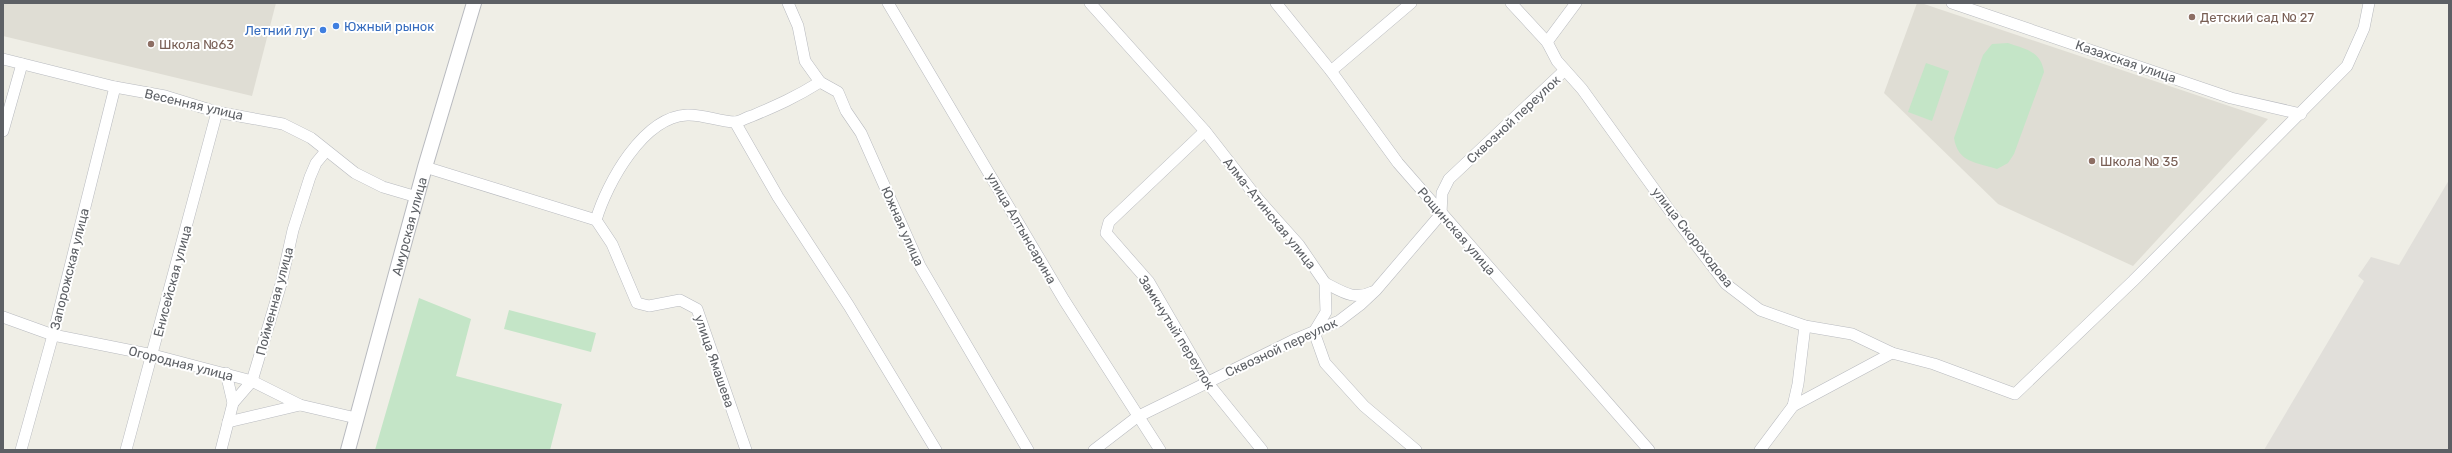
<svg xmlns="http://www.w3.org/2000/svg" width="2452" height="453" font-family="Rubik,sans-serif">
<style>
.industrial{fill:#e1dfda}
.education{fill:#dfddd4}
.green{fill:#c4e5c7}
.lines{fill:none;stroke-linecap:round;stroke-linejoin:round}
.minor-casing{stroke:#b8babf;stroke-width:12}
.tertiary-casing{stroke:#b8babf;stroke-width:16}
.minor{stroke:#fff;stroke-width:11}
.tertiary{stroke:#fff;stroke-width:14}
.education-dot{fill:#8d6e63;stroke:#fff;stroke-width:1.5}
.shop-dot{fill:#3f7fe0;stroke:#fff;stroke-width:1.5}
.labels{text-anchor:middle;stroke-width:4;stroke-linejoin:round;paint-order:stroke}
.education-label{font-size:13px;fill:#785e54;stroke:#fff;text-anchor:start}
.shop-label{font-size:13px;fill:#366cbe;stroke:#fff;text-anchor:start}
.street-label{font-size:13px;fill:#5d6065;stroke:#fff}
</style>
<rect width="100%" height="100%" fill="#efeee6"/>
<!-- industrial -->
<polygon class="industrial" points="2449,180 2449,450 2264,450 2364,281 2358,276 2371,257 2399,265"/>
<!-- education -->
<g class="education">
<polygon points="3,3 276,3 252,96 3,36"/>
<polygon points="1917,3 1921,3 2268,119 2133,266 1998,204 1884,93"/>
</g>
<!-- green -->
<g class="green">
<path d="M2008,43C2025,49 2041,51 2044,72L2014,154L2008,163L1997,169C1976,162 1958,163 1954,138L1983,55L1992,44Z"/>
<polygon points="1926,63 1949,71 1932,121 1908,112"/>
<polygon points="419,298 471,319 456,376 562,404 550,450 375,450"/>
<polygon points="509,310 596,333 591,352 504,329"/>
</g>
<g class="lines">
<defs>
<g id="minor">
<polyline points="788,3 798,26 805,61 820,82 838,92 846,111 861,133 920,266 1028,450"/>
<polyline points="888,3 1064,300 1160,450"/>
<polyline points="1090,3 1205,131 1258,199 1299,245 1325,283 1326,312 1314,332 1325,363 1364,406 1416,450"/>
<polyline points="1276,3 1331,71 1398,163 1649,450"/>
<polyline points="1511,3 1547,42 1557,61 1582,89 1670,211 1726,284 1760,310 1805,326 1852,334 1892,353 1934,364 2015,394 2133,281 2347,66 2364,28 2369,3"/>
<polyline points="1952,3 2231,98 2301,114"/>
<polyline points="1547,42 1576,3"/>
<polyline points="3,59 115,87 165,96 217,112 283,124 311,138 355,173 383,187 417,197"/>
<polyline points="1331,71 1411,3"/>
<polyline points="735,122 778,197 849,306 936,450"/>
<polyline points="3,131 22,64"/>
<polyline points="1205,131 1109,222 1106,233 1149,282 1207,382 1262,450"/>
<polyline points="425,167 596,220 612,244 637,303 649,306 680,300 697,309 746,450"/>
<path d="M596,220C607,183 643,117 687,115C703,114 719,122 735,122C740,122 747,117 752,116C778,105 796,97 820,82"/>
<path d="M1325,283C1341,291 1354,301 1372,292"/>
<polyline points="3,317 53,335 153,355 252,381 300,405 356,418"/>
<polyline points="226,373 233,403"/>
<polyline points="1793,406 1892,353"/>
<polyline points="228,422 300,405"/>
<polyline points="21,450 53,335 115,87"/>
<polyline points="126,450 217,112"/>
<polyline points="221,450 233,403 252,381 281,284 293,230 310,177 316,163 326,151"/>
<polyline points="1094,450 1137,417 1296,339 1339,321 1360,305 1376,290 1441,214 1442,193 1449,179 1565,70"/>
<polyline points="1760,450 1793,406 1798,384 1805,326"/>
</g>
<g id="tertiary">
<path id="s1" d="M348,450L425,167L474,3"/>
</g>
</defs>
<!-- minor casing -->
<use href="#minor" class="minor-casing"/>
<!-- tertiary casing -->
<use href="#tertiary" class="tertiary-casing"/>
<!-- minor -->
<use href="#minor" class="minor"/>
<!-- tertiary -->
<use href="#tertiary" class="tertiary"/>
</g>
<!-- markers -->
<g class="education-dot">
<circle cx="2192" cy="17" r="4"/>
<circle cx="151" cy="44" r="4"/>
<circle cx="2092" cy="161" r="4"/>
</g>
<g class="shop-dot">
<circle cx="336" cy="26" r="4"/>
<circle cx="323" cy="30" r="4"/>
</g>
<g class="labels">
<!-- education labels -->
<g class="education-label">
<text x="2200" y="22">Детский сад № 27</text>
<text x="159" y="49">Школа №63</text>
<text x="2100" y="166">Школа № 35</text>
</g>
<!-- shop labels -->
<g class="shop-label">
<text x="344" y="31">Южный рынок</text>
<text x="315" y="35" text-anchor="end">Летний луг</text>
</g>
<!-- street labels -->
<g class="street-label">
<text transform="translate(2126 61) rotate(19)" y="5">Казахская улица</text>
<text transform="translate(194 104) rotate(13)" y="5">Весенняя улица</text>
<text transform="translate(1513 119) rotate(-43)" y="5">Сквозной переулок</text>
<text transform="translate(1270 213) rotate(51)" y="5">Алма-Атинская улица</text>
<text dy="5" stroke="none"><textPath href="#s1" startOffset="232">Амурская улица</textPath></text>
<text transform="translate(903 226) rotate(66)" y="5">Южная улица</text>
<text transform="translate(1022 228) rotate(60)" y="5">улица Алтынсарина</text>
<text transform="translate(1457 231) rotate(49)" y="5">Рощинская улица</text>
<text transform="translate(1693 237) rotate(52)" y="5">улица Скороходова</text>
<text transform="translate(69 269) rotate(-76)" y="5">Запорожская улица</text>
<text transform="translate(172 281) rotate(-75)" y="5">Енисейская улица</text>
<text transform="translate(274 301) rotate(-75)" y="5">Пойменная улица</text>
<text transform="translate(1177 332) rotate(58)" y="5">Замкнутый переулок</text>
<text transform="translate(1281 347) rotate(-25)" y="5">Сквозной переулок</text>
<text transform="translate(715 361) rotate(71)" y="5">улица Ямашева</text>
<text transform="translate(181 363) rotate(14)" y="5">Огородная улица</text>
</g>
</g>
<!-- border -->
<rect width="2452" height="453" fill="none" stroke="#5d6065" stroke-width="8"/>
</svg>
